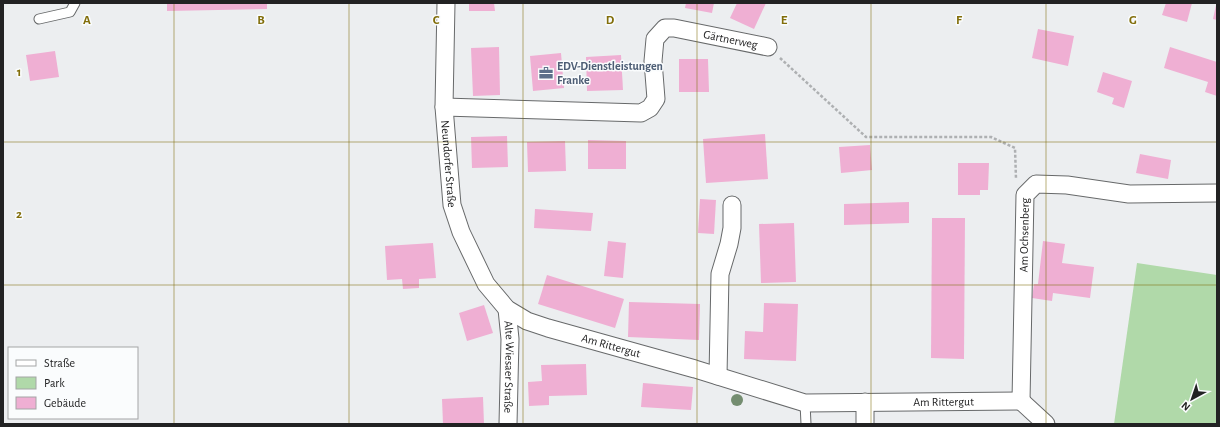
<svg xmlns="http://www.w3.org/2000/svg" width="1220" height="427" font-family="'Alegreya Sans',sans-serif">
<style>
.green{fill:#b0d9a9}
.building{fill:#efafd3}
.lines{fill:none;stroke-linecap:round;stroke-linejoin:round}
.service-casing{stroke:#67696a;stroke-width:11}
.minor-casing{stroke:#67696a;stroke-width:19}
.path{stroke:#aeb0b2;stroke-width:2.5;stroke-dasharray:3 2;stroke-linecap:butt}
.service{stroke:#fff;stroke-width:9}
.minor{stroke:#fff;stroke-width:17}
.tree{fill:#748d70}
.grid{fill:none;stroke:#826e0b;stroke-width:1;stroke-opacity:0.55}
.labels{text-anchor:middle;stroke-width:3;stroke-linejoin:round;paint-order:stroke}
.street-label{font-size:12px;fill:#222223;stroke:#fafcfd}
.service-label{font-size:12px;font-weight:bold;fill:#4e5e75;stroke:#fafcfd;text-anchor:start}
.grid-label{font-size:13px;text-anchor:middle;font-weight:bold;fill:#826e0b;stroke:#fafcfd;stroke-width:3;stroke-linejoin:round;paint-order:stroke}
</style>
<rect width="100%" height="100%" fill="#eceef0"/>
<!-- green -->
<polygon class="green" points="1137,263 1217,275 1217,424 1114,424"/>
<!-- building -->
<g class="building">
<polygon points="167,3 267,3 267,9 167,11"/>
<polygon points="469,3 494,3 495,11 469,11"/>
<polygon points="686,3 714,3 712,13 685,8"/>
<polygon points="737,3 766,3 754,29 730,18"/>
<polygon points="1166,3 1192,3 1187,22 1162,15"/>
<polygon points="1216,5 1217,5 1217,20 1213,19"/>
<polygon points="1038,29 1074,36 1068,66 1032,58"/>
<polygon points="499,47 500,95 473,96 471,48"/>
<polygon points="1170,47 1217,62 1217,96 1205,92 1208,82 1164,68"/>
<polygon points="55,51 59,77 30,81 26,55"/>
<polygon points="561,53 564,88 533,91 530,56"/>
<polygon points="621,55 623,90 587,91 586,57"/>
<polygon points="679,59 708,59 709,92 679,92"/>
<polygon points="1103,72 1132,81 1124,108 1112,104 1114,98 1097,92"/>
<polygon points="765,134 768,179 706,183 703,139"/>
<polygon points="507,136 508,167 472,168 471,137"/>
<polygon points="588,140 626,141 626,169 588,169"/>
<polygon points="565,141 566,171 528,172 527,142"/>
<polygon points="870,145 872,170 841,173 839,147"/>
<polygon points="1140,154 1171,160 1168,179 1136,173"/>
<polygon points="958,163 989,163 988,190 980,190 980,195 958,195"/>
<polygon points="700,199 716,200 714,234 698,233"/>
<polygon points="909,202 909,223 844,225 844,204"/>
<polygon points="535,209 593,213 591,231 534,228"/>
<polygon points="932,218 965,218 964,359 931,358"/>
<polygon points="794,223 796,282 761,283 759,224"/>
<polygon points="608,241 626,243 623,278 604,276"/>
<polygon points="1043,241 1065,244 1062,263 1094,267 1090,298 1053,293 1052,301 1032,298 1034,284 1038,284"/>
<polygon points="433,243 436,278 419,279 419,288 403,289 402,279 387,280 385,246"/>
<polygon points="547,275 624,299 615,328 538,304"/>
<polygon points="629,302 700,304 699,340 628,337"/>
<polygon points="764,303 798,304 796,361 744,359 745,331 763,332"/>
<polygon points="484,305 493,333 467,341 459,313"/>
<polygon points="586,364 587,395 549,396 549,405 529,406 528,382 542,381 541,365"/>
<polygon points="643,383 693,387 691,410 641,407"/>
<polygon points="483,397 484,424 443,424 442,399"/>
</g>
<g class="lines">
<defs>
<g id="service">
<polyline points="39,19 70,12 75,3"/>
<polyline points="805,403 806,424"/>
</g>
<g id="minor">
<path id="s1" d="M446,3L444,107L452,205L461,232L486,284L507,309L527,321L548,328L695,369L805,403L1021,401"/>
<path id="s2" d="M444,107L641,113L650,108L656,99L653,61L655,39L665,28H674L768,47"/>
<path id="s3" d="M507,309L510,339L508,424"/>
<polyline points="718,376 720,274 729,244 732,228 732,205"/>
<path id="s4" d="M1021,401L1025,195L1036,184L1067,185L1129,194L1217,193"/>
<polyline points="1021,401 1046,424"/>
<polyline points="865,424 865,402"/>
</g>
</defs>
<!-- service casing -->
<use href="#service" class="service-casing"/>
<!-- minor casing -->
<use href="#minor" class="minor-casing"/>
<!-- path -->
<polyline class="path" points="780,58 866,137 991,137 1015,148 1016,179"/>
<!-- service -->
<use href="#service" class="service"/>
<!-- minor -->
<use href="#minor" class="minor"/>
</g>
<!-- trees -->
<circle class="tree" cx="737" cy="400" r="6"/>
<!-- grid -->
<path class="grid" d="M174,3V424M349,3V424M523,3V424M697,3V424M871,3V424M1046,3V424M3,142H1217M3,285H1217"/>
<!-- icons -->
<defs>
<symbol id="office-bare" viewBox="-9 -9 18 18"><path d="M-6-3h4V-5.5h4V-3h4V5H-6ZM-1-4.5V-3h2v-1.5ZM-6 0V1H6V0Z" fill="#5c6f8a" stroke="#fafcfd" stroke-width="2.5" paint-order="stroke"/></symbol>
</defs>
<g fill-rule="evenodd">
<use href="#office-bare" x="536" y="63" width="20" height="20"/>
</g>
<g class="labels">
<!-- street labels -->
<g class="street-label">
<text dy="4" stroke="none"><textPath href="#s2" startOffset="360">Gärtnerweg</textPath></text>
<text dy="4" stroke="none"><textPath href="#s1" startOffset="161">Neundorfer Straße</textPath></text>
<text dy="4" stroke="none"><textPath href="#s4" startOffset="166">Am Ochsenberg</textPath></text>
<text dy="4" stroke="none"><textPath href="#s1" startOffset="432">Am Rittergut</textPath></text>
<text dy="4" stroke="none"><textPath href="#s3" startOffset="58">Alte Wiesaer Straße</textPath></text>
<text dy="4" stroke="none"><textPath href="#s1" startOffset="773">Am Rittergut</textPath></text>
</g>
<!-- service labels -->
<g class="service-label">
<text x="557" y="70">EDV-Dienstleistungen<tspan x="557" dy="14">Franke</tspan></text>
</g>
</g>
<g class="grid-label">
<text x="87" y="24">A</text>
<text x="261" y="24">B</text>
<text x="436" y="24">C</text>
<text x="610" y="24">D</text>
<text x="784" y="24">E</text>
<text x="959" y="24">F</text>
<text x="1133" y="24">G</text>
<text x="19" y="76">1</text>
<text x="19" y="218">2</text>
</g>
<!-- border -->
<rect width="1220" height="427" fill="none" stroke="#222223" stroke-width="8"/>
<!-- legend -->
<rect x="8" y="347" width="130" height="72" fill="#fafcfd" stroke="#a4a5a6"/>
<rect x="16" y="360" width="20" height="6" fill="#ffffff" stroke="#a4a5a6"/>
<text x="44" y="367" font-size="12" fill="#222223">Straße</text>
<rect x="16" y="377" width="20" height="12" fill="#b0d9a9" stroke="#a4a5a6"/>
<text x="44" y="387" font-size="12" fill="#222223">Park</text>
<rect x="16" y="397" width="20" height="12" fill="#efafd3" stroke="#a4a5a6"/>
<text x="44" y="407" font-size="12" fill="#222223">Gebäude</text>
<!-- north arrow -->
<g transform="translate(1192 399) rotate(220)" stroke="#fafcfd" stroke-width="3" paint-order="stroke">
<path d="M0-3L7 15L0 10L-7 15Z" fill="#222223"/>
<text y="-6" font-size="11" font-weight="bold" text-anchor="middle" fill="#222223">N</text>
</g>
</svg>
